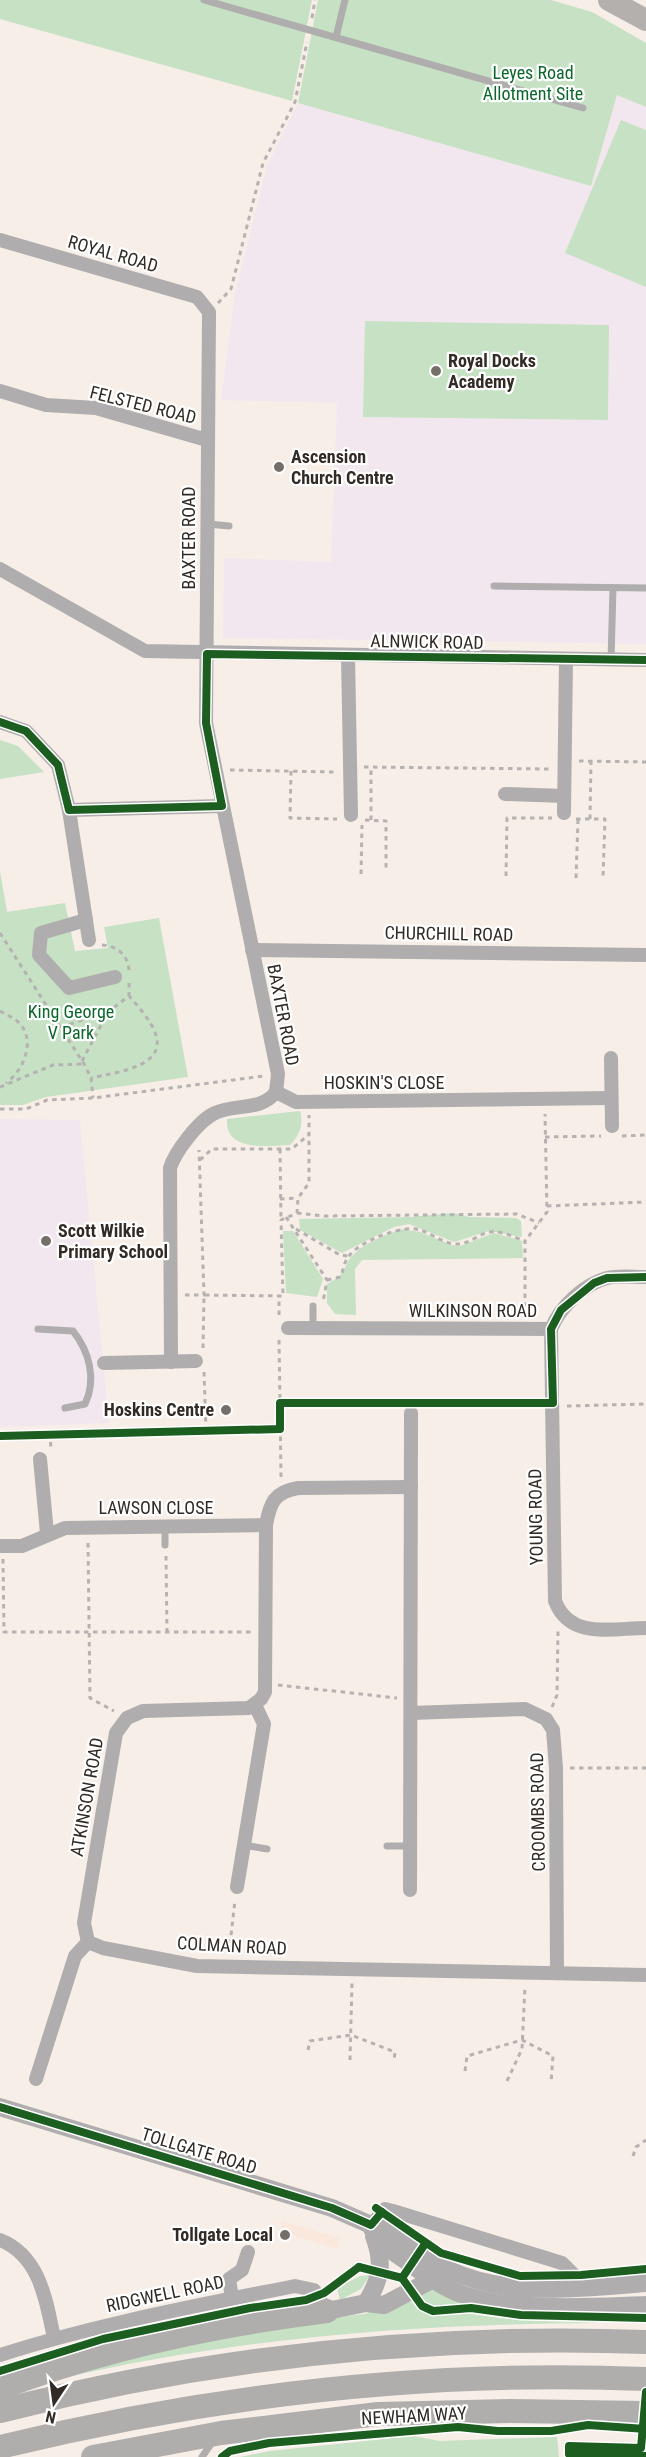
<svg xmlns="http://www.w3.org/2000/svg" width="646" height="2457" font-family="'Roboto Condensed',sans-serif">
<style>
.built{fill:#fbe8dc}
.education{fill:#f3e7ef}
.green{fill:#c6e1c4}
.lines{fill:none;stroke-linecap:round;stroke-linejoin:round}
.path{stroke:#b6b2b1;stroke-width:3;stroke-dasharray:4.5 4.5;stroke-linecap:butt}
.service{stroke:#afadad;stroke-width:7}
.minor{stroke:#afadad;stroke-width:14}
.tertiary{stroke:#afadad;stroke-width:18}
.primary{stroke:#b3b0ae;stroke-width:22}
.trunk{stroke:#b0aeac;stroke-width:24}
.cycleway-casing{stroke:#fff;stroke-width:11}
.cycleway{stroke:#1b5e20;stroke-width:8}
.poi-dot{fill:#766f69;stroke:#fff;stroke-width:2}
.labels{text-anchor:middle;stroke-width:4.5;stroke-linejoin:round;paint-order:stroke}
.park-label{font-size:18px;fill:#0b672c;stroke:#fff}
.street-label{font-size:18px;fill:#312a25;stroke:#fff}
.poi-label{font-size:18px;font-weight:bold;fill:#312a25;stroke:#fff;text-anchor:start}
</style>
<rect width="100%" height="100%" fill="#f7eee8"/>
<!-- built -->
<polygon class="built" points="282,2221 340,2238 337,2249 280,2231"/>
<!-- education -->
<g class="education">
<polygon points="617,95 646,107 646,644 223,638 224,558 331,562 337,403 221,400 235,293 267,166 298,103 591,186"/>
<polygon points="0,1119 80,1120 109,1423 0,1427"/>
</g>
<!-- green -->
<g class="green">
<polygon points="0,0 312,0 292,101 0,19"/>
<polygon points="318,0 551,0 592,12 646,43 646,107 617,95 591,186 298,103"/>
<polygon points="621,120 646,130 646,287 565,253"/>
<polygon points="365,321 609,325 608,420 363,417"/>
<polygon points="0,740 18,746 44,772 0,779"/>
<polygon points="0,871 7,912 65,903 75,951 108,948 104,927 159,918 188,1077 46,1097 23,1105 0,1105"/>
<path d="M300,1111C304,1125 299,1136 290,1145C267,1146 225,1152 227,1119Z"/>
<polygon points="453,1213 469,1217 516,1218 521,1221 522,1237 489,1231 454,1242 409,1224 394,1227 342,1253 300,1230 299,1219 411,1217"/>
<path d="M401,1229L420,1232L452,1245L460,1246L494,1233L522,1241L523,1258L362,1260L355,1269L356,1315L335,1314L327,1303V1284C352,1271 340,1267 355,1253C366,1242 386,1235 401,1229Z"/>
<polygon points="283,1231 293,1231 323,1279 317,1297 286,1293"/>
<polygon points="370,2275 361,2289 340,2300 337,2288 360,2276"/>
<path d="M433,2288L467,2303C448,2304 433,2314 420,2296Z"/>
<path d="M411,2301L421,2310L436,2316L465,2313L507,2319L598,2323C412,2324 232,2338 50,2381L99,2361L301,2322L364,2314Z"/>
<polygon points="413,2436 440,2441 557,2437 559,2457 567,2457 240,2457 270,2451"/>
</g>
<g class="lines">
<!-- path -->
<g class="path">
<polyline points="312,18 315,0"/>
<polyline points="218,303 231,289 263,163 295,102 307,42"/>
<polyline points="579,761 646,762"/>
<polyline points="364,767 550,769"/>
<polyline points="230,770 334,772"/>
<polyline points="291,771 290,818 337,819"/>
<polyline points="576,819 605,819 603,877"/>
<polyline points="590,819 591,761"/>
<polyline points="365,820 386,821 386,872"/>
<polyline points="371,820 371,766"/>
<polyline points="361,874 362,825"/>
<polyline points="506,876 507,818 552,818"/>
<polyline points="576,878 578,820"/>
<polyline points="0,933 84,1064 91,1078 93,1098"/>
<path d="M102,945C117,946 128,955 129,970"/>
<polyline points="129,983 129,996"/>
<path d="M0,1011C7,1015 15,1018 20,1024C36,1042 23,1071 6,1083"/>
<polyline points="61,1027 107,1012"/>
<path d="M82,1061L108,1012L129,996C137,1005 146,1015 152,1026C175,1067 116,1072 91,1078"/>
<polyline points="0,1087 53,1065 84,1064"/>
<polyline points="0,1109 26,1109 47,1100 93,1098 264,1076"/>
<polyline points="622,1136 646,1135"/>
<polyline points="545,1137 601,1136"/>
<polyline points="280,1149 281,1220"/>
<polyline points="200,1160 212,1149 292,1149 308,1135"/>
<polyline points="280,1199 298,1198"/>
<polyline points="547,1206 646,1202"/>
<polyline points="297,1213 324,1216 517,1214 539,1223"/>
<polyline points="286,1217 327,1280 323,1302"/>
<polyline points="296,1229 340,1255 348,1256"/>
<path d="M327,1280L340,1277C344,1270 344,1261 349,1256C360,1241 403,1224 420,1230C433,1234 445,1245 459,1244C470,1243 479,1234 490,1232C501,1230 515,1238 525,1241"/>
<polyline points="185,1295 204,1295 199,1150"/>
<polyline points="279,1315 279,1296"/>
<polyline points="525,1316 525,1241 547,1212 545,1114"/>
<polyline points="279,1340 280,1402"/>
<polyline points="203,1348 204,1295 283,1296 281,1220 297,1213 298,1198 309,1183 309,1115"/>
<polyline points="204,1372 206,1431"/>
<polyline points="422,1403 539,1403"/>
<polyline points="567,1406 646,1404"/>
<polyline points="50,1433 51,1450"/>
<polyline points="0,1436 280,1429"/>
<polyline points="281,1477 280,1403 401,1403"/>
<polyline points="88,1543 90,1698 114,1711"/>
<polyline points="166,1556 167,1632"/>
<polyline points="3,1559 4,1632 252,1632"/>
<polyline points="278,1685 397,1698"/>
<polyline points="552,1707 557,1695 558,1630"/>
<polyline points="570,1768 646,1768"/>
<polyline points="229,1953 235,1900"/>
<polyline points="308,2050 310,2041 351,2035 395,2052 394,2061"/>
<polyline points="350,2060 352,1983"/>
<polyline points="465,2071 467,2056 522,2040 553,2056 551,2083"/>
<polyline points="507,2081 522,2049 525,1986"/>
<polyline points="633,2156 636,2147 646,2140"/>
</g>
<!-- service -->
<g class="service">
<polyline points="204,0 583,108"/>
<polyline points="336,37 345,0"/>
<polyline points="208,524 229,526"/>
<polyline points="494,586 646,588"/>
<polyline points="611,660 613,588"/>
<polyline points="313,1328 313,1306"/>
<path d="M38,1329L73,1331C89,1351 97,1379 85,1404L65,1408"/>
<polyline points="165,1525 165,1545"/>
<polyline points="244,1845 267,1849"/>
<polyline points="387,1846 410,1846"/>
<polyline points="202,2457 213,2441"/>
</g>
<!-- minor -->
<g class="minor">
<polyline points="0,240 197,297 209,312 206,723 278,1074 276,1092"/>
<polyline points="0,391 46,405 96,408 207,440"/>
<polyline points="0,569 145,651 646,660"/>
<polyline points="348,656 351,815"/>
<polyline points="0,722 26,731 58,765 69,810 89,940"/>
<polyline points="505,794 564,796"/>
<polyline points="69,810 222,806"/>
<polyline points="564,813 566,659"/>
<polyline points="86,920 41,933 39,955 69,988 115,977"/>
<polyline points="252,950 646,955"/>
<polyline points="611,1058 612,1126"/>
<polyline points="276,1092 296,1102 611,1098"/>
<path d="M646,1277C634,1277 619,1275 607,1278C584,1284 560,1307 551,1329L555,1601C570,1640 612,1628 646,1628"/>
<polyline points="288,1328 551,1329"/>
<path d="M171,1362L170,1168C175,1152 199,1120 215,1113C236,1103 260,1112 276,1092"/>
<polyline points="104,1363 196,1361"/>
<polyline points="40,1459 47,1533"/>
<polyline points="0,1546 22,1546 65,1528 266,1525"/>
<polyline points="411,1713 525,1709 546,1719 553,1730 556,1768 557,1973"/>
<polyline points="237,1887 264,1724 255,1705"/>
<polyline points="410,1890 411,1413"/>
<path d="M88,1942L84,1923L116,1733L127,1718L143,1711L249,1708L261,1699L265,1692L266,1525C270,1503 274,1492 298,1488L411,1487"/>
<polyline points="88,1942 103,1948 197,1966 646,1975"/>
<polyline points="36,2079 75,1956 88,1942"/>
<polyline points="371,2225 385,2209 393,2211 562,2263 574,2275 579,2289"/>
<path d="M0,2240C40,2256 46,2300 54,2338"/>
<polyline points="232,2298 229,2279 242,2270 248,2252"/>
<path d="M0,2355C97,2324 195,2306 295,2286L314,2290L327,2311"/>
</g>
<!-- tertiary -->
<g class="tertiary">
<path d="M0,2107L332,2208L371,2225L380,2224C402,2240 424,2258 449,2270C510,2298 581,2288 646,2283"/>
<path d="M371,2225C375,2241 391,2250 405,2260C422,2272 443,2288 464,2295C520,2312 588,2307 646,2305"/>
<path d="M366,2303C381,2279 384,2263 374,2236"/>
<polyline points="327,2311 366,2303 384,2305 443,2274"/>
</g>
<!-- primary -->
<polyline class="primary" points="609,0 646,20"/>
<!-- trunk -->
<g class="trunk">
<path d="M0,2388C106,2348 215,2325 327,2311"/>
<path d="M0,2411C211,2357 429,2334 646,2342"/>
<path d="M0,2447C212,2395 428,2370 646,2379"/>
<polyline points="93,2457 221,2433 378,2414 511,2411 646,2413"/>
</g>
<defs>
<g id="cycleway">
<polyline points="0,722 26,731 58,765 69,810 222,806 206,723 207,654 646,660"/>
<polyline points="0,1436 280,1429 280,1403 553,1403 551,1329 561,1310 594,1283 607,1278 646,1277"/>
<polyline points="0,2107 332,2208 371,2225 382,2212"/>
<polyline points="376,2208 441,2253 520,2276 581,2275 646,2269"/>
<polyline points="359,2267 402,2278 425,2244"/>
<polyline points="402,2278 422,2306 433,2311 471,2308 521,2315 646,2318"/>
<polyline points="0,2371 103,2339 250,2308 306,2300 324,2293 359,2267"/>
<polyline points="646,2392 641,2448 569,2446 569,2454 646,2456"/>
<polyline points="222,2457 230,2451 269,2443 458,2427 498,2431 551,2431 588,2425 646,2429"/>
</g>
</defs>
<!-- cycleway casing -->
<use href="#cycleway" class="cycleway-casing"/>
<!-- cycleway -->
<use href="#cycleway" class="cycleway"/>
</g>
<!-- markers -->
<g class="poi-dot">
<circle cx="436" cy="371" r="6"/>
<circle cx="279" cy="467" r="6"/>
<circle cx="46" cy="1241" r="6"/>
<circle cx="226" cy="1410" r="6"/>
<circle cx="285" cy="2235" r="6"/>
</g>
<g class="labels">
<!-- park labels -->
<g class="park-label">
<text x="533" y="79">Leyes Road<tspan x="533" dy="21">Allotment Site</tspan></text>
<text x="71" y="1018">King George<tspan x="71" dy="21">V Park</tspan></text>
</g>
<!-- street labels -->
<g class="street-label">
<text transform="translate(113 254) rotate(16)" y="6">ROYAL ROAD</text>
<text transform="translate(143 405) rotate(14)" y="6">FELSTED ROAD</text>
<text transform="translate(189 538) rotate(-90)" y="6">BAXTER ROAD</text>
<text transform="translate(427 642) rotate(1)" y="6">ALNWICK ROAD</text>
<text transform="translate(449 934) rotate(1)" y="6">CHURCHILL ROAD</text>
<text transform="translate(283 1015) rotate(79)" y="6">BAXTER ROAD</text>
<text x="384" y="1089">HOSKIN'S CLOSE</text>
<text x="473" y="1317">WILKINSON ROAD</text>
<text x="156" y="1514">LAWSON CLOSE</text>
<text transform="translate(536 1517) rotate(-91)" y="6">YOUNG ROAD</text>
<text transform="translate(87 1797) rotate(-80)" y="6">ATKINSON ROAD</text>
<text transform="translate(538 1812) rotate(-91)" y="6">CROOMBS ROAD</text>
<text transform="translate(232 1946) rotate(3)" y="6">COLMAN ROAD</text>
<text transform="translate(199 2151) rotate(17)" y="6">TOLLGATE ROAD</text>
<text transform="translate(165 2294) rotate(-12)" y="6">RIDGWELL ROAD</text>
<text transform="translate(414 2416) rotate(-3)" y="6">NEWHAM WAY</text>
</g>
<!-- poi labels -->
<g class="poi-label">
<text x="448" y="367">Royal Docks<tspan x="448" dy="21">Academy</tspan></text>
<text x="291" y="463">Ascension<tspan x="291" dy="21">Church Centre</tspan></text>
<text x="58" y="1237">Scott Wilkie<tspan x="58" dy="21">Primary School</tspan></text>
<text x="214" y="1416" text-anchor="end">Hoskins Centre</text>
<text x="273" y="2241" text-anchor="end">Tollgate Local</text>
</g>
</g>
<!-- north arrow -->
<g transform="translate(54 2403) rotate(193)" stroke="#ffffff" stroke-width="4.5" paint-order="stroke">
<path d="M0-4.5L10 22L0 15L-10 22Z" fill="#312a25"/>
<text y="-9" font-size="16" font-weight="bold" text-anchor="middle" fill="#312a25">N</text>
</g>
</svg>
